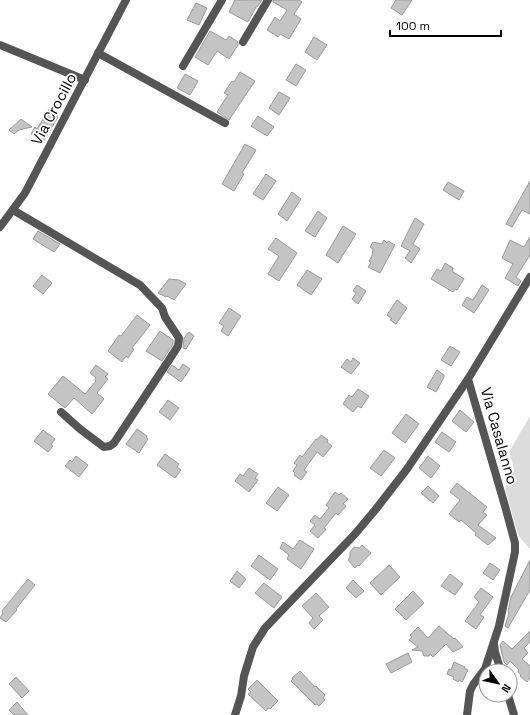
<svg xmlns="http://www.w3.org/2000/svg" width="530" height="715" font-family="'Space Grotesk',sans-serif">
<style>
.green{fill:#dcdcdc}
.building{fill:#c4c4c4;stroke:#999}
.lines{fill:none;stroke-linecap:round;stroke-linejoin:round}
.minor{stroke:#555;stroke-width:8}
.labels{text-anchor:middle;stroke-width:3.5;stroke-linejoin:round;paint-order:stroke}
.street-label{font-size:15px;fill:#000;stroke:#fff}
</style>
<rect width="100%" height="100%" fill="#fff"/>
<!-- green -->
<path class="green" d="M530,416V548H529L518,535L505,488C517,471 515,471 509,452Z"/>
<!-- building -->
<g class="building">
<polygon points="235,0 262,0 257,7 256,7 248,22 229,12"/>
<polygon points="273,0 299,0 302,2 294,14 301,19 289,39 280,34 278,37 267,30 275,17 280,21 287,10 273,2"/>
<polygon points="396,0 412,0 402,15 391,8"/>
<polygon points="196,3 207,8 199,25 187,20"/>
<polygon points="210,31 226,40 229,36 238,42 238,45 229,59 217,51 208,65 195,57"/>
<polygon points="314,37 327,45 317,60 305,52"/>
<polygon points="296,64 306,70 296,86 286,80"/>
<polygon points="240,72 255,81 229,120 217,112 228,95 224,93 232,81 234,82"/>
<polygon points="185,74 198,81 190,95 177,88"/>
<polygon points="279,92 290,98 279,115 269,108"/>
<polygon points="49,109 58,115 57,116 58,117 42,144 36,140 37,137 31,134 35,127 37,129"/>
<polygon points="258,116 274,127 267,136 251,126"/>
<polygon points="21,119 32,127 19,130 14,134 9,130"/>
<polygon points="245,144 256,150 242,173 244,174 234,191 222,184"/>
<polygon points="266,174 276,181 263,200 253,194"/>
<polygon points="530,181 530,214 522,210 512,227 506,224"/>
<polygon points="448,182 464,191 459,200 443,190"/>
<polygon points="292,192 301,199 287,221 278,214"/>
<polygon points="318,211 327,218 315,237 305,231"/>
<polygon points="415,218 424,224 413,244 420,249 411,263 405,258 410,251 401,246"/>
<polygon points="343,226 356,234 338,263 326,255"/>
<polygon points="38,231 60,244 54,252 33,239"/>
<polygon points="530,237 530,255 516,277 521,281 518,286 505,278 513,264 502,258 510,240 524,247"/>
<polygon points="276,238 297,253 279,281 268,274 279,256 268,249"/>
<polygon points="384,240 387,243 388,241 395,245 380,273 368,267 371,263 369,261 372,256 373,249 370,247 373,242 382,244"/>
<polygon points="445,263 453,268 452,271 464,279 457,290 455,289 453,292 431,279 437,269 441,271"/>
<polygon points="307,270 322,279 311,295 297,285"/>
<polygon points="42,275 52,283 43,294 33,286"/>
<polygon points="169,279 179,280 186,284 174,300 167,296 166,297 158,293"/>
<polygon points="357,285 366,291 358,304 352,299 356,293 353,291"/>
<polygon points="482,285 489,290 474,313 462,305 467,297 473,300"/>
<polygon points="397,300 407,308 396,324 390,320 392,319 387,315"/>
<polygon points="229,308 241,316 228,336 221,331 224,326 219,323"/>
<polygon points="137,315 150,325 132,348 134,349 128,358 126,356 122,362 108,351 119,335 121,336"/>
<polygon points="160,331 173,340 173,344 162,361 146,351"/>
<polygon points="189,332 194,336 186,349 183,348 184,338"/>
<polygon points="450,346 460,352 451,366 441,360"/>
<polygon points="353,358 360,363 351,374 341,367 347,359 351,362"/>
<polygon points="183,364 190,369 181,382 167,372 172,365 179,370"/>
<polygon points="96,365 108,374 105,377 108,379 97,393 104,399 92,414 74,398 65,408 48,394 63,376 85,394 96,381 95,380 96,378 90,373"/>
<polygon points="437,370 444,375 444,377 436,392 427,387"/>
<polygon points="358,389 369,396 361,408 358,406 353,412 343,404 349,395 352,397"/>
<polygon points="168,400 179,408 170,420 159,412"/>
<polygon points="460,410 474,422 466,432 452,421"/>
<polygon points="406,414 419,424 405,443 392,433"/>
<polygon points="137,429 147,436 146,437 148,439 139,453 126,444"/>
<polygon points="43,430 55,439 51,445 53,446 48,452 34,441"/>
<polygon points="442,432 456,442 449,452 435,442"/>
<polygon points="321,435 328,440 327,442 332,446 323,457 317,452 304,470 307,472 301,480 294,475 295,473 293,471 297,465 294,463 300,455 302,457 316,439 317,440"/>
<polygon points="384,450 395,458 381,476 370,468"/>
<polygon points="165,454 179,464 177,467 181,470 175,478 157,465"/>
<polygon points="76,456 88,465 79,477 65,466 70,460 72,462"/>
<polygon points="428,456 440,466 431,478 419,468"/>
<polygon points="249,468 258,474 255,478 258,480 249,492 235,481 240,474 243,476"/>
<polygon points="457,483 487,507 483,512 487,515 478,525 496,538 488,545 475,535 476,533 461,520 459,522 449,514 460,500 450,492"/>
<polygon points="428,486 439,496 433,503 421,493"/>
<polygon points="278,487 289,495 277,511 266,503"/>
<polygon points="335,492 339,495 341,493 348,499 343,504 346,506 338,515 336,513 324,528 326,529 318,538 310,531 315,525 310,521 315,515 320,519 329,508 326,505"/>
<polygon points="300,540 314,549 301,569 287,559 289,555 280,548 283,542 293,549"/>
<polygon points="362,545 371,553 359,566 358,565 355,568 348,560 350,557 350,552 354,547 360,548"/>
<polygon points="259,555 278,569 270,580 251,566"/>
<polygon points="530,560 530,590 508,628 505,626 509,613 508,612 511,597"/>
<polygon points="490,563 500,570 493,580 483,573"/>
<polygon points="389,565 400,577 381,595 370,583"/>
<polygon points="237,571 246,579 239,588 230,581"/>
<polygon points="450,574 463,584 455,595 441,586"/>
<polygon points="28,579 35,585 16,609 17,610 6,622 0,618 3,613 2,611"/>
<polygon points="353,580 364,591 356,598 346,588"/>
<polygon points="264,583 282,597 274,608 255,593"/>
<polygon points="481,588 493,597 480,615 484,617 476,629 465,621 479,602 474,597"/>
<polygon points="413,591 424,603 406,620 395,609"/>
<polygon points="316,593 329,607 319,616 323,620 314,629 309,623 313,618 302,606"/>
<polygon points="439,626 454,639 455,638 463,647 453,652 446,644 433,657 430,654 429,656 424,656 422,651 412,650 418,647 409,640 412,637 410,635 418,627 428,638"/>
<polygon points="530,631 530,642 524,648 528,653 522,659 530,666 530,678 527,682 520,676 521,675 518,672 519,670 510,661 507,665 504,662 500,645 503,641 512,649"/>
<polygon points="408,653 412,662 391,673 386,664"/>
<polygon points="454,662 465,667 464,668 468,670 462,682 459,680 458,682 453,679 454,677 447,674 449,669 451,670"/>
<polygon points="300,671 315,687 316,686 325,695 323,698 325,700 319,706 317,704 315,705 291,681 293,679 292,678"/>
<polygon points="16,677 29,691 22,698 9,684"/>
<polygon points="257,680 278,701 270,709 268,708 266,711 248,694 251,692 248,689"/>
<polygon points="17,702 28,715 14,715 9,710"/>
</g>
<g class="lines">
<!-- minor -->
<g class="minor">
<polyline points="243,42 268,0"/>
<polyline points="0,45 85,80"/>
<polyline points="98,53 225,123"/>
<polyline points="183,66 222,0"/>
<polyline points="13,210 140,285 162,308 165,317 179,338 178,346 171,357 114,443 110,446 104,447 80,429 61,412"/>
<polyline points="0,227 25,193 126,0"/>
<polyline points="494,644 495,652 501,671"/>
<polyline points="508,695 514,715"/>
<polyline points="235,715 241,696 244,676 253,647 265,628 355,534 376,509 407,469 468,379"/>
<polyline points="467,715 470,691 473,685 485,669 499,626 515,552 515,543 505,506 468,379 530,277"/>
</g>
</g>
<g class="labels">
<!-- street labels -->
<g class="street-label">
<text transform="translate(54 109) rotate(-62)" y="5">Via Crocillo</text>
<text transform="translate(499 436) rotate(74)" y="5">Via Casalanno</text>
</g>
</g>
<!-- north arrow -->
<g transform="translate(498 683) rotate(123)"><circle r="19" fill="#ffffff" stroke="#999999"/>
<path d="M0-3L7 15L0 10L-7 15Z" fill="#000000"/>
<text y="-6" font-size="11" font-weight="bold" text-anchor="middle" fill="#000000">N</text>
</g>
<!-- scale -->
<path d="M390 30v6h111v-6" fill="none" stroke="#000000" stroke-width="2"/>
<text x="396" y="30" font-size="12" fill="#000000" stroke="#ffffff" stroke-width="3" paint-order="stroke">100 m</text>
</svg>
